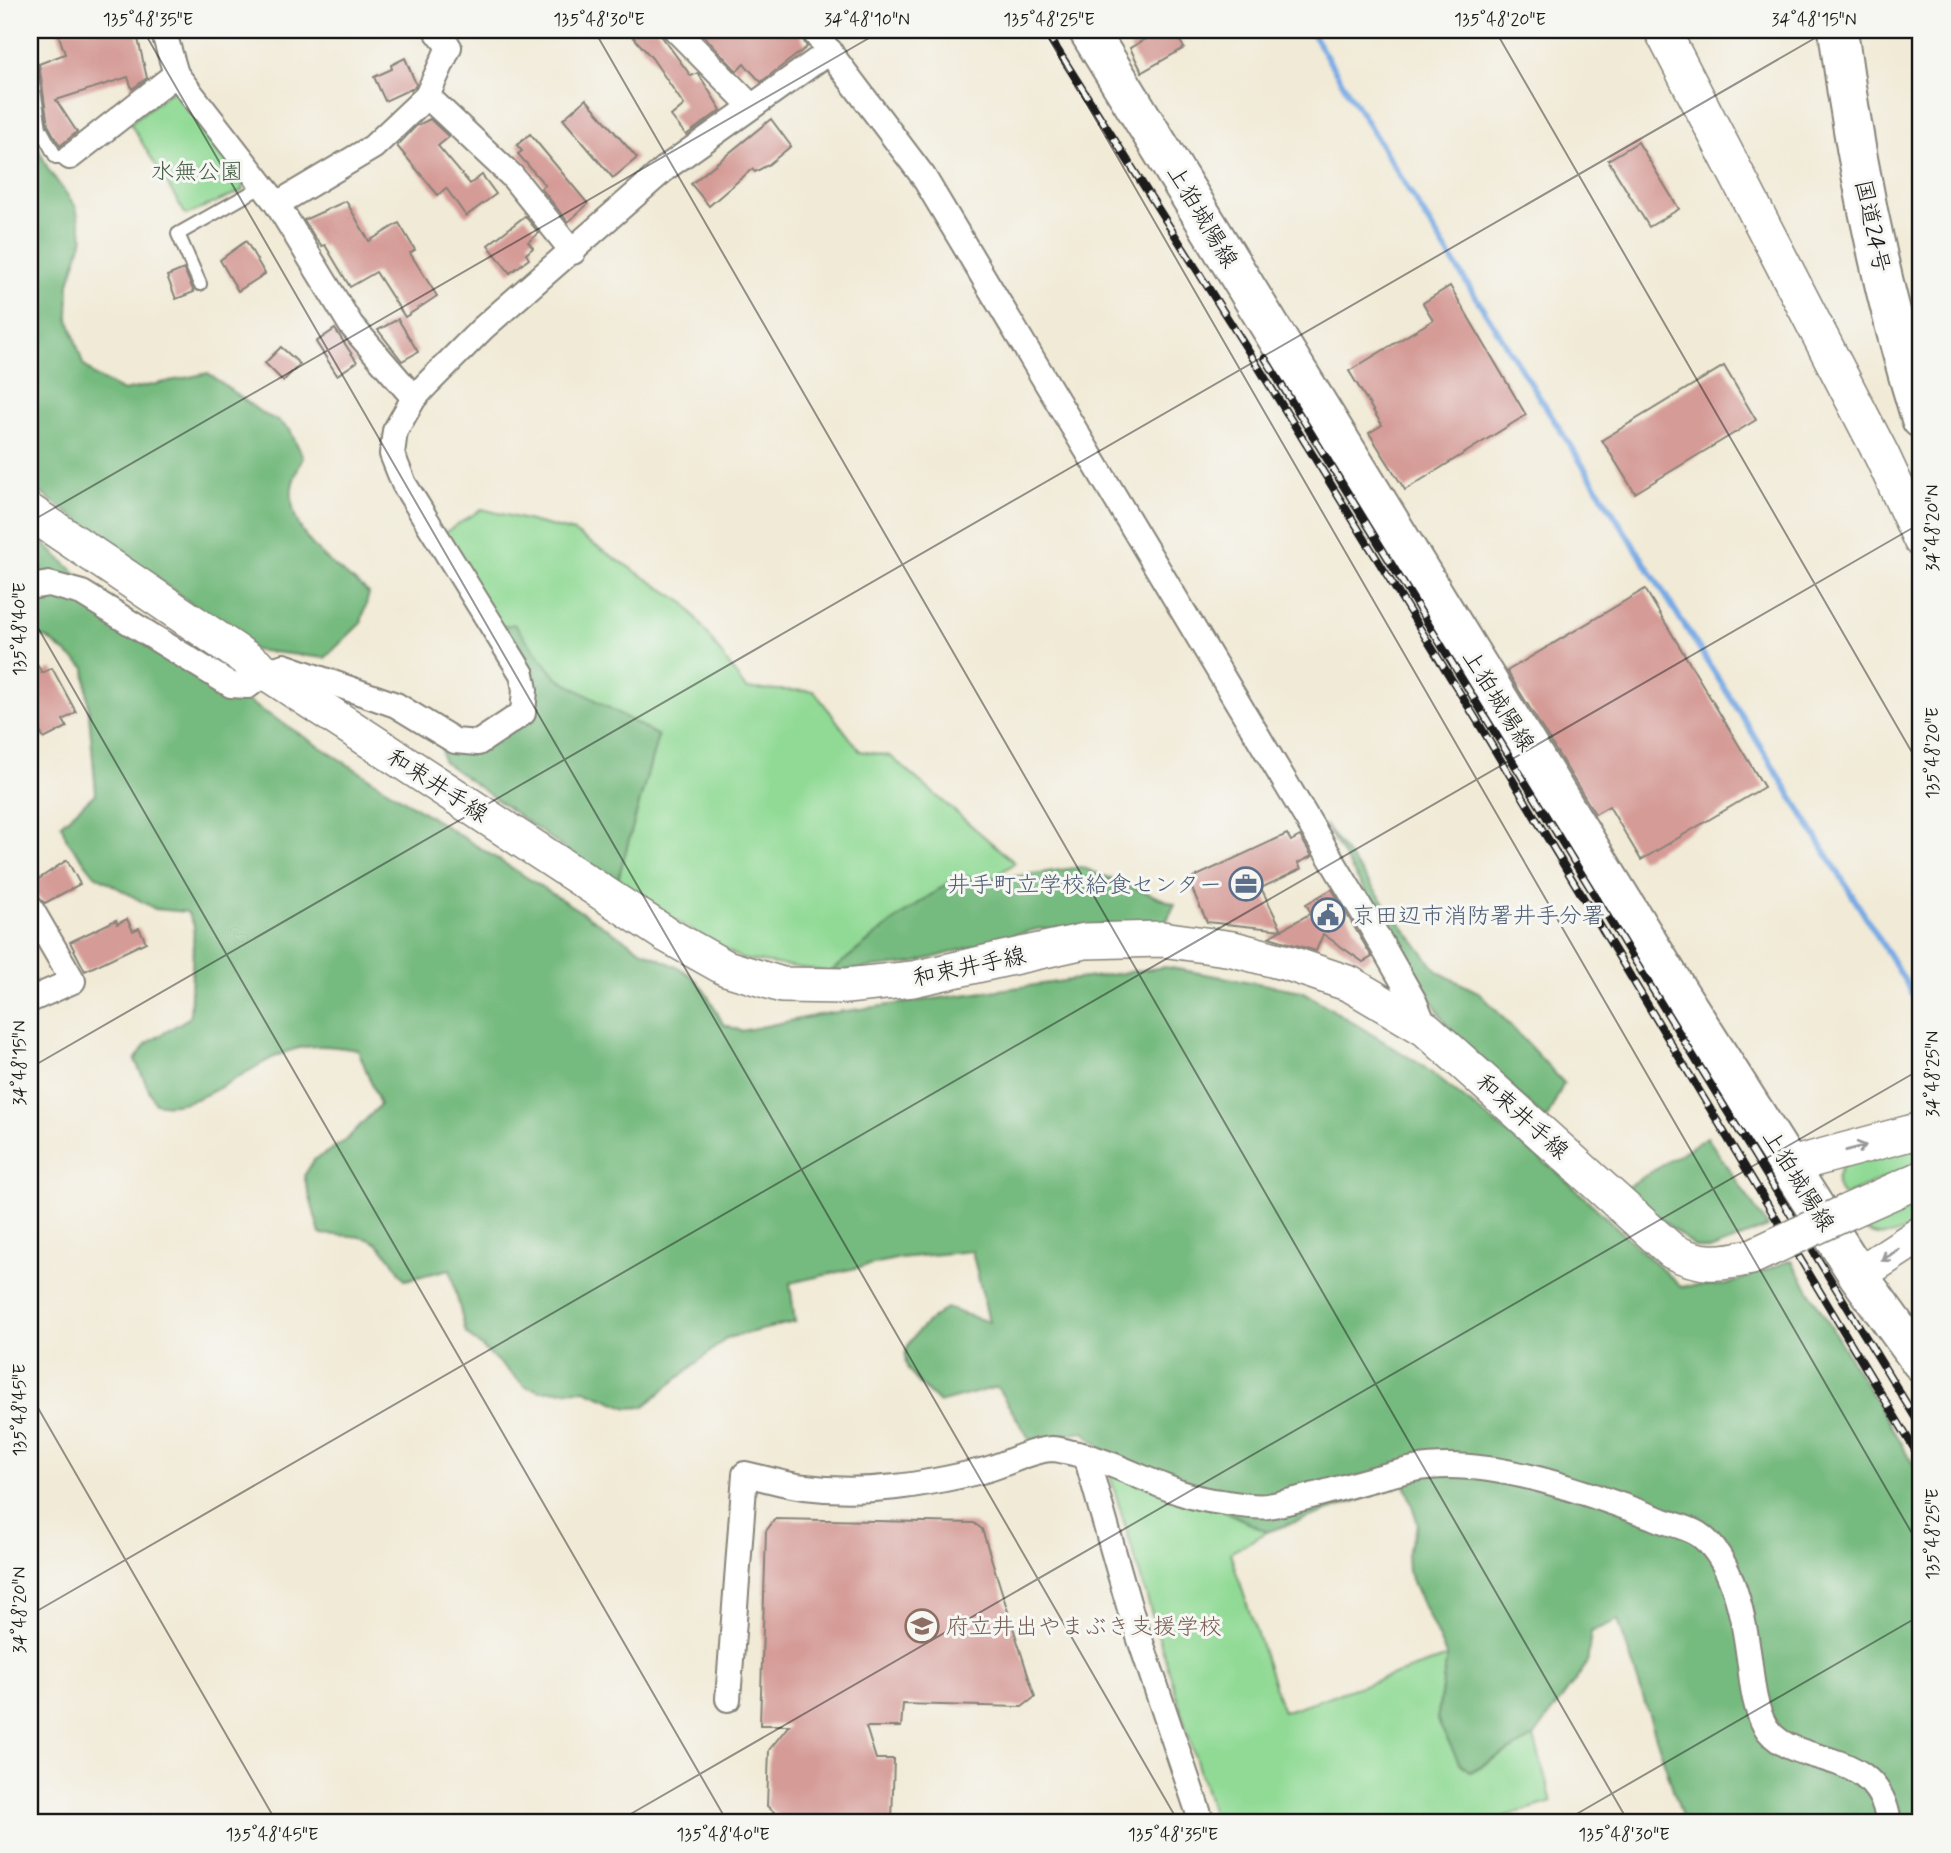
<svg xmlns="http://www.w3.org/2000/svg" width="1951" height="1853" font-family="Mynerve,'Klee One',sans-serif">
<style>
.green{fill:#91da95;stroke:#567b58;stroke-width:2}
.forest{fill:#74ba7e;stroke:#486b4d;stroke-width:2}
.lines{fill:none;stroke-linecap:round;stroke-linejoin:round}
.stream{stroke:#78aae4;stroke-width:6}
.building{fill:#d59b97}
.lane-casing{stroke:#868379;stroke-width:16}
.street-casing{stroke:#868379;stroke-width:28}
.secondary-casing{stroke:#868379;stroke-width:38}
.primary-casing{stroke:#868379;stroke-width:42}
.highway-casing{stroke:#868379;stroke-width:42}
.lane{stroke:#fff;stroke-width:12}
.street{stroke:#fff;stroke-width:24}
.secondary{stroke:#fff;stroke-width:35}
.primary{stroke:#fff;stroke-width:38}
.highway{stroke:#fff;stroke-width:38}
.rail-casing{stroke:#1c1c1c;stroke-width:8}
.rail{stroke:#f6f6f2;stroke-width:5;stroke-dasharray:16;stroke-linecap:butt}
.secondary-bridge-casing{stroke:#868379;stroke-width:38;stroke-linecap:butt}
.secondary-bridge{stroke:#fff;stroke-width:35}
.oneway{stroke:#999}
.ticks{fill:none;stroke:#1c1c1c;stroke-width:2;stroke-opacity:0.45}
.labels{text-anchor:middle;stroke-width:6;stroke-linejoin:round;paint-order:stroke}
.park-label{font-size:23px;fill:#455e46;stroke:#f6f6f2}
.street-label{font-size:23px;fill:#1c1c1c;stroke:#f6f6f2}
.service-label{font-size:23px;fill:#4e5e75;stroke:#f6f6f2;text-anchor:end}
.education-label{font-size:23px;fill:#785e54;stroke:#f6f6f2;text-anchor:start}
.neatline{fill:none;stroke:#1c1c1c;stroke-width:2.5}
.ticks-label{font-size:18px;text-anchor:middle;fill:#1c1c1c}
</style>
<rect width="100%" height="100%" fill="#f6f6f2"/>
<filter id="ink" filterUnits="userSpaceOnUse"><feTurbulence type="fractalNoise" baseFrequency=".0143" numOctaves="2"/><feDisplacementMap in="SourceGraphic" scale="14" xChannelSelector="R" yChannelSelector="G"/><feConvolveMatrix kernelMatrix="1 2 1 2 8 2 1 2 1" color-interpolation-filters="sRGB"/></filter>
<filter id="wash" filterUnits="userSpaceOnUse"><feTurbulence type="fractalNoise" baseFrequency=".00686" numOctaves="4" result="noise"/><feDisplacementMap in="SourceGraphic" scale="28" xChannelSelector="R" yChannelSelector="G"/><feGaussianBlur stdDeviation="1.57" result="paint"/><feColorMatrix in="noise" values="0 0 0 0 0 0 0 0 0 0 0 0 0 0 0 0 0 1.4 0 .05"/><feComposite in="paint" operator="in"/></filter>
<g filter="url(#wash)">
<rect width="100%" height="100%" fill="#f1ead6"/>
<!-- green -->
<g class="green">
<polygon points="174,89 245,181 242,191 186,215 130,123"/>
<polygon points="482,509 574,532 686,604 746,689 814,691 860,751 890,756 1015,863 990,880 958,876 899,917 830,972 742,959 616,886 658,736 557,678 514,625 500,627 444,533"/>
<path d="M1921,1138V1162L1843,1196C1833,1183 1836,1177 1844,1163Z"/>
<path d="M1921,1191V1222C1898,1236 1874,1244 1854,1221Z"/>
<polygon points="1102,1449 1267,1532 1230,1553 1283,1712 1447,1657 1437,1720 1471,1772 1534,1737 1552,1802 1483,1823 1215,1823"/>
</g>
<!-- forest -->
<g class="forest">
<path d="M30,130L48,169L76,207L83,238L69,283L68,317L83,364L95,376L123,391L208,373L263,414L277,420L290,430L303,457C299,467 293,478 292,488C287,538 336,566 369,593L361,623L325,658L254,650L30,485Z"/>
<path d="M30,531L143,635L643,951C695,975 696,972 723,1024L741,1031L824,1014L1165,967L1302,991L1420,1064L1557,1172L1680,1286L1727,1285L1791,1260L1921,1477V1823H1684L1618,1620L1591,1632L1587,1664L1534,1737L1470,1772L1459,1762L1437,1720L1447,1657L1408,1571L1407,1554L1418,1524L1405,1484L1267,1532L1102,1449L1084,1432L1030,1440L997,1387L939,1403C929,1393 915,1381 908,1369C895,1344 930,1320 946,1308L989,1322L972,1251L900,1258L790,1283L795,1322L727,1338L643,1407L628,1408L585,1390L540,1391L525,1386L466,1333L450,1269L405,1280C374,1232 376,1238 320,1234L304,1176L314,1160L345,1141L380,1105L358,1050C338,1047 319,1044 299,1048C253,1058 203,1114 155,1103L135,1060L146,1044L190,1017L194,925L187,912L155,909L95,875L67,840L61,824L96,793L85,668L47,638L30,634Z"/>
<polygon points="514,624 557,678 658,736 616,886 443,761 441,747 462,753 527,719 500,627"/>
<polygon points="1324,824 1438,972 1480,993 1564,1083 1546,1120 1448,1027"/>
<polygon points="1081,867 1175,904 1166,922 1037,929 914,963 830,972 899,917 958,876 990,880"/>
<polygon points="1707,1137 1768,1227 1710,1250 1695,1247 1624,1189"/>
</g>
<g class="lines">
<!-- stream -->
<polyline class="stream" points="1310,30 1442,244 1737,708 1921,1007"/>
</g>
<g id="blocks">
<!-- building -->
<g class="building">
<polygon points="57,30 136,30 147,78 132,89 128,77 56,100 77,132 60,146 48,125 39,64 65,54"/>
<polygon points="627,30 657,30 691,76 698,73 721,110 686,135 671,116 684,105 652,58"/>
<polygon points="698,30 798,30 807,47 761,82 744,64 737,71"/>
<polygon points="1162,30 1174,30 1184,48 1142,72 1130,48"/>
<polygon points="405,58 416,84 415,87 385,101 374,77 392,69 391,65"/>
<polygon points="586,99 637,158 613,178 563,119"/>
<polygon points="430,119 449,137 438,146 470,184 482,175 496,194 466,216 446,188 438,195 397,146 416,126"/>
<polygon points="771,119 791,146 768,165 755,172 752,169 709,206 691,184"/>
<polygon points="530,134 588,204 568,222 541,188 545,185 518,154 522,151 517,145"/>
<polygon points="1638,142 1679,209 1649,227 1608,160"/>
<polygon points="346,201 369,241 399,223 415,250 410,253 437,296 405,317 376,272 350,287 325,245 322,246 314,236 304,220"/>
<polygon points="525,216 539,233 528,242 533,248 526,254 529,259 510,273 488,245"/>
<polygon points="246,241 265,274 238,291 220,260"/>
<polygon points="184,269 194,292 176,299 167,276"/>
<polygon points="1450,286 1526,415 1405,490 1369,433 1382,425 1349,371 1433,320 1423,303"/>
<polygon points="398,319 418,352 402,361 378,330"/>
<polygon points="335,329 357,362 337,375 316,342"/>
<polygon points="281,347 300,364 283,381 265,363"/>
<polygon points="1724,366 1756,420 1635,493 1602,440"/>
<polygon points="1645,589 1764,787 1641,860 1609,806 1595,814 1507,671"/>
<polygon points="30,653 42,673 52,668 76,712 63,720 67,727 44,739 39,730 30,735"/>
<polygon points="1287,834 1291,841 1300,836 1312,856 1298,863 1301,869 1261,888 1282,930 1207,922 1188,880"/>
<polygon points="67,860 80,884 45,903 32,893 30,885"/>
<polygon points="1332,889 1372,957 1363,962 1323,934 1316,951 1269,937 1311,913 1306,904"/>
<polygon points="127,919 133,931 139,928 146,942 85,971 70,942 116,920 117,924"/>
<polygon points="775,1519 974,1523 982,1529 1035,1697 1022,1707 903,1704 901,1727 866,1727 876,1759 894,1759 892,1821 782,1819 767,1806 769,1750 789,1725 760,1725 766,1531"/>
</g>
</g>
</g>
<g filter="url(#ink)">
<use href="#blocks" fill-opacity="0" stroke="#868379" stroke-width="2"/>
<g class="lines">
<defs>
<g id="lane">
<polyline points="30,65 40,128 56,157 70,157"/>
<polyline points="200,284 178,234 263,186"/>
</g>
<g id="street">
<polyline points="163,30 176,74 277,204 351,325 414,398"/>
<polyline points="436,30 449,47 427,96 512,176 573,252"/>
<polyline points="676,30 751,106"/>
<polyline points="813,30 923,176 1367,919 1414,1001 1426,1029"/>
<polyline points="70,157 176,74"/>
<polyline points="277,204 373,147 427,96"/>
<polyline points="30,587 49,584 82,593 231,685 248,686 266,672 284,666 396,705 455,741 478,743 523,713 525,690 522,674 404,484 392,454 395,431 414,398 428,383 483,328 667,167 830,51"/>
<polyline points="30,907 73,981 30,1000"/>
<polyline points="1086,1456 1131,1613 1202,1823"/>
<path d="M728,1699L745,1474C765,1478 785,1485 805,1487C865,1495 923,1485 981,1471C1004,1466 1029,1450 1052,1449C1059,1449 1067,1452 1073,1453C1124,1463 1169,1497 1221,1502C1235,1504 1254,1508 1268,1506C1317,1497 1365,1479 1414,1469C1487,1455 1585,1492 1653,1517C1666,1523 1685,1526 1698,1534C1731,1556 1743,1614 1748,1651C1752,1675 1752,1702 1764,1724C1790,1772 1877,1741 1889,1823"/>
</g>
<g id="secondary">
<polyline points="1662,30 1882,456 1921,540"/>
<path d="M30,512L266,672L667,935L726,968L782,985L846,986L913,979L1085,941L1162,939L1233,949L1291,964L1350,984L1426,1029L1672,1251C1700,1266 1721,1264 1751,1257"/>
<polyline points="1791,1165 1921,1130"/>
<polyline points="1847,1212 1921,1179"/>
<polyline points="1858,1275 1921,1234"/>
</g>
<polyline id="primary" points="1088,30 1677,990 1858,1275 1921,1362"/>
<path id="highway" d="M1838,30C1855,160 1882,293 1921,419"/>
</defs>
<!-- lane casing -->
<use href="#lane" class="lane-casing"/>
<!-- street casing -->
<use href="#street" class="street-casing"/>
<!-- secondary casing -->
<use href="#secondary" class="secondary-casing"/>
<!-- primary casing -->
<use href="#primary" class="primary-casing"/>
<!-- highway casing -->
<use href="#highway" class="highway-casing"/>
<!-- lane -->
<use href="#lane" class="lane"/>
<!-- street -->
<use href="#street" class="street"/>
<!-- secondary -->
<use href="#secondary" class="secondary"/>
<!-- primary -->
<use href="#primary" class="primary"/>
<!-- highway -->
<use href="#highway" class="highway"/>
<defs>
<g id="rail">
<polyline points="1045,30 1254,360 1476,719 1921,1460"/>
<polyline points="1265,358 1921,1427"/>
</g>
</defs>
<!-- rail casing -->
<use href="#rail" class="rail-casing"/>
<!-- rail -->
<use href="#rail" class="rail"/>
<defs>
<polyline id="secondary-bridge" points="1751,1257 1847,1212"/>
</defs>
<!-- secondary-bridge casing -->
<use href="#secondary-bridge" class="secondary-bridge-casing"/>
<!-- secondary-bridge -->
<use href="#secondary-bridge" class="secondary-bridge"/>
</g>
<!-- one-way arrows -->
<defs><path id="oneway-shaft" d="M-6 0H5M1.5-3L5.5 0L1.5 3" fill="none" stroke-width="1.6" stroke-linecap="round" stroke-linejoin="round" transform="scale(1.75)"/></defs>
<g class="oneway">
<use href="#oneway-shaft" transform="translate(1856 1148) rotate(-15)"/>
<use href="#oneway-shaft" transform="translate(1890 1255) rotate(147)"/>
</g>
</g>
<!-- ticks -->
<path class="ticks" d="M143,30L1179,1823M594,30L1629,1823M1044,30L1921,1549M1495,30L1921,768M30,522L883,30M30,614L728,1823M30,1068L1829,30M30,1394L277,1823M30,1615L1921,523M615,1823L1921,1069M1561,1823L1921,1615"/>
<!-- icons -->
<defs>
<symbol id="office-ring" viewBox="-11 -11 22 22"><circle r="9.5" fill="#f6f6f2" stroke="#5c6f8a" stroke-width="1.5"/><path d="M-6-3h4V-5.5h4V-3h4V5H-6ZM-1-4.5V-3h2v-1.5ZM-6 0V1H6V0Z" fill="#5c6f8a"/></symbol>
<symbol id="civic-ring" viewBox="-11 -11 22 22"><circle r="9.5" fill="#f6f6f2" stroke="#5c6f8a" stroke-width="1.5"/><path d="M-.6-6.5H3V-4.5H.6V-3L4-1V1h2V6H-6V1h2V-1L-.6-3ZM-1.2 2.5V6h2.4V2.5Z" fill="#5c6f8a"/></symbol>
<symbol id="school-ring" viewBox="-11 -11 22 22"><circle r="9.5" fill="#f6f6f2" stroke="#8d6e63" stroke-width="1.5"/><path d="M0-5L7-2L0 1L-7-2ZM-4 1L0 2.5L4 1V4Q0 6-4 4Z" fill="#8d6e63"/></symbol>
</defs>
<g fill-rule="evenodd">
<use href="#office-ring" x="1227" y="865" width="38" height="38"/>
<use href="#civic-ring" x="1309" y="896" width="38" height="38"/>
<use href="#school-ring" x="903" y="1607" width="38" height="38"/>
</g>
<g class="labels">
<!-- park labels -->
<g class="park-label">
<text x="197" y="179">水無公園</text>
</g>
<!-- street labels -->
<g class="street-label">
<text transform="translate(1203 216) rotate(59)" y="8">上狛城陽線</text>
<text transform="translate(1873 226) rotate(78)" y="8">国道24号</text>
<text transform="translate(1499 700) rotate(58)" y="8">上狛城陽線</text>
<text transform="translate(438 785) rotate(33)" y="8">和束井手線</text>
<text transform="translate(969 966) rotate(-12)" y="8">和束井手線</text>
<text transform="translate(1523 1116) rotate(42)" y="8">和束井手線</text>
<text transform="translate(1799 1180) rotate(58)" y="8">上狛城陽線</text>
</g>
<!-- service labels -->
<g class="service-label">
<text x="1222" y="892">井手町立学校給食センター</text>
<text x="1352" y="923" text-anchor="start">京田辺市消防署井手分署</text>
</g>
<!-- education labels -->
<g class="education-label">
<text x="946" y="1634">府立井出やまぶき支援学校</text>
</g>
</g>
<!-- margin -->
<rect width="1951" height="1853" fill="none" stroke="#f6f6f2" stroke-width="77"/>
<rect x="38" y="38" width="1874" height="1776" class="neatline"/>
<g class="ticks-label">
<text x="148" y="25">135°48'35"E</text>
<text x="599" y="25">135°48'30"E</text>
<text x="867" y="25">34°48'10"N</text>
<text x="1049" y="25">135°48'25"E</text>
<text x="1500" y="25">135°48'20"E</text>
<text x="1814" y="25">34°48'15"N</text>
<text transform="translate(1932 528) rotate(-90)" y="6">34°48'20"N</text>
<text transform="translate(19 629) rotate(-90)" y="6">135°48'40"E</text>
<text transform="translate(1932 753) rotate(-90)" y="6">135°48'20"E</text>
<text transform="translate(19 1063) rotate(-90)" y="6">34°48'15"N</text>
<text transform="translate(1932 1074) rotate(-90)" y="6">34°48'25"N</text>
<text transform="translate(19 1410) rotate(-90)" y="6">135°48'45"E</text>
<text transform="translate(1932 1534) rotate(-90)" y="6">135°48'25"E</text>
<text transform="translate(19 1610) rotate(-90)" y="6">34°48'20"N</text>
<text x="272" y="1840">135°48'45"E</text>
<text x="723" y="1840">135°48'40"E</text>
<text x="1173" y="1840">135°48'35"E</text>
<text x="1624" y="1840">135°48'30"E</text>
</g>
</svg>
